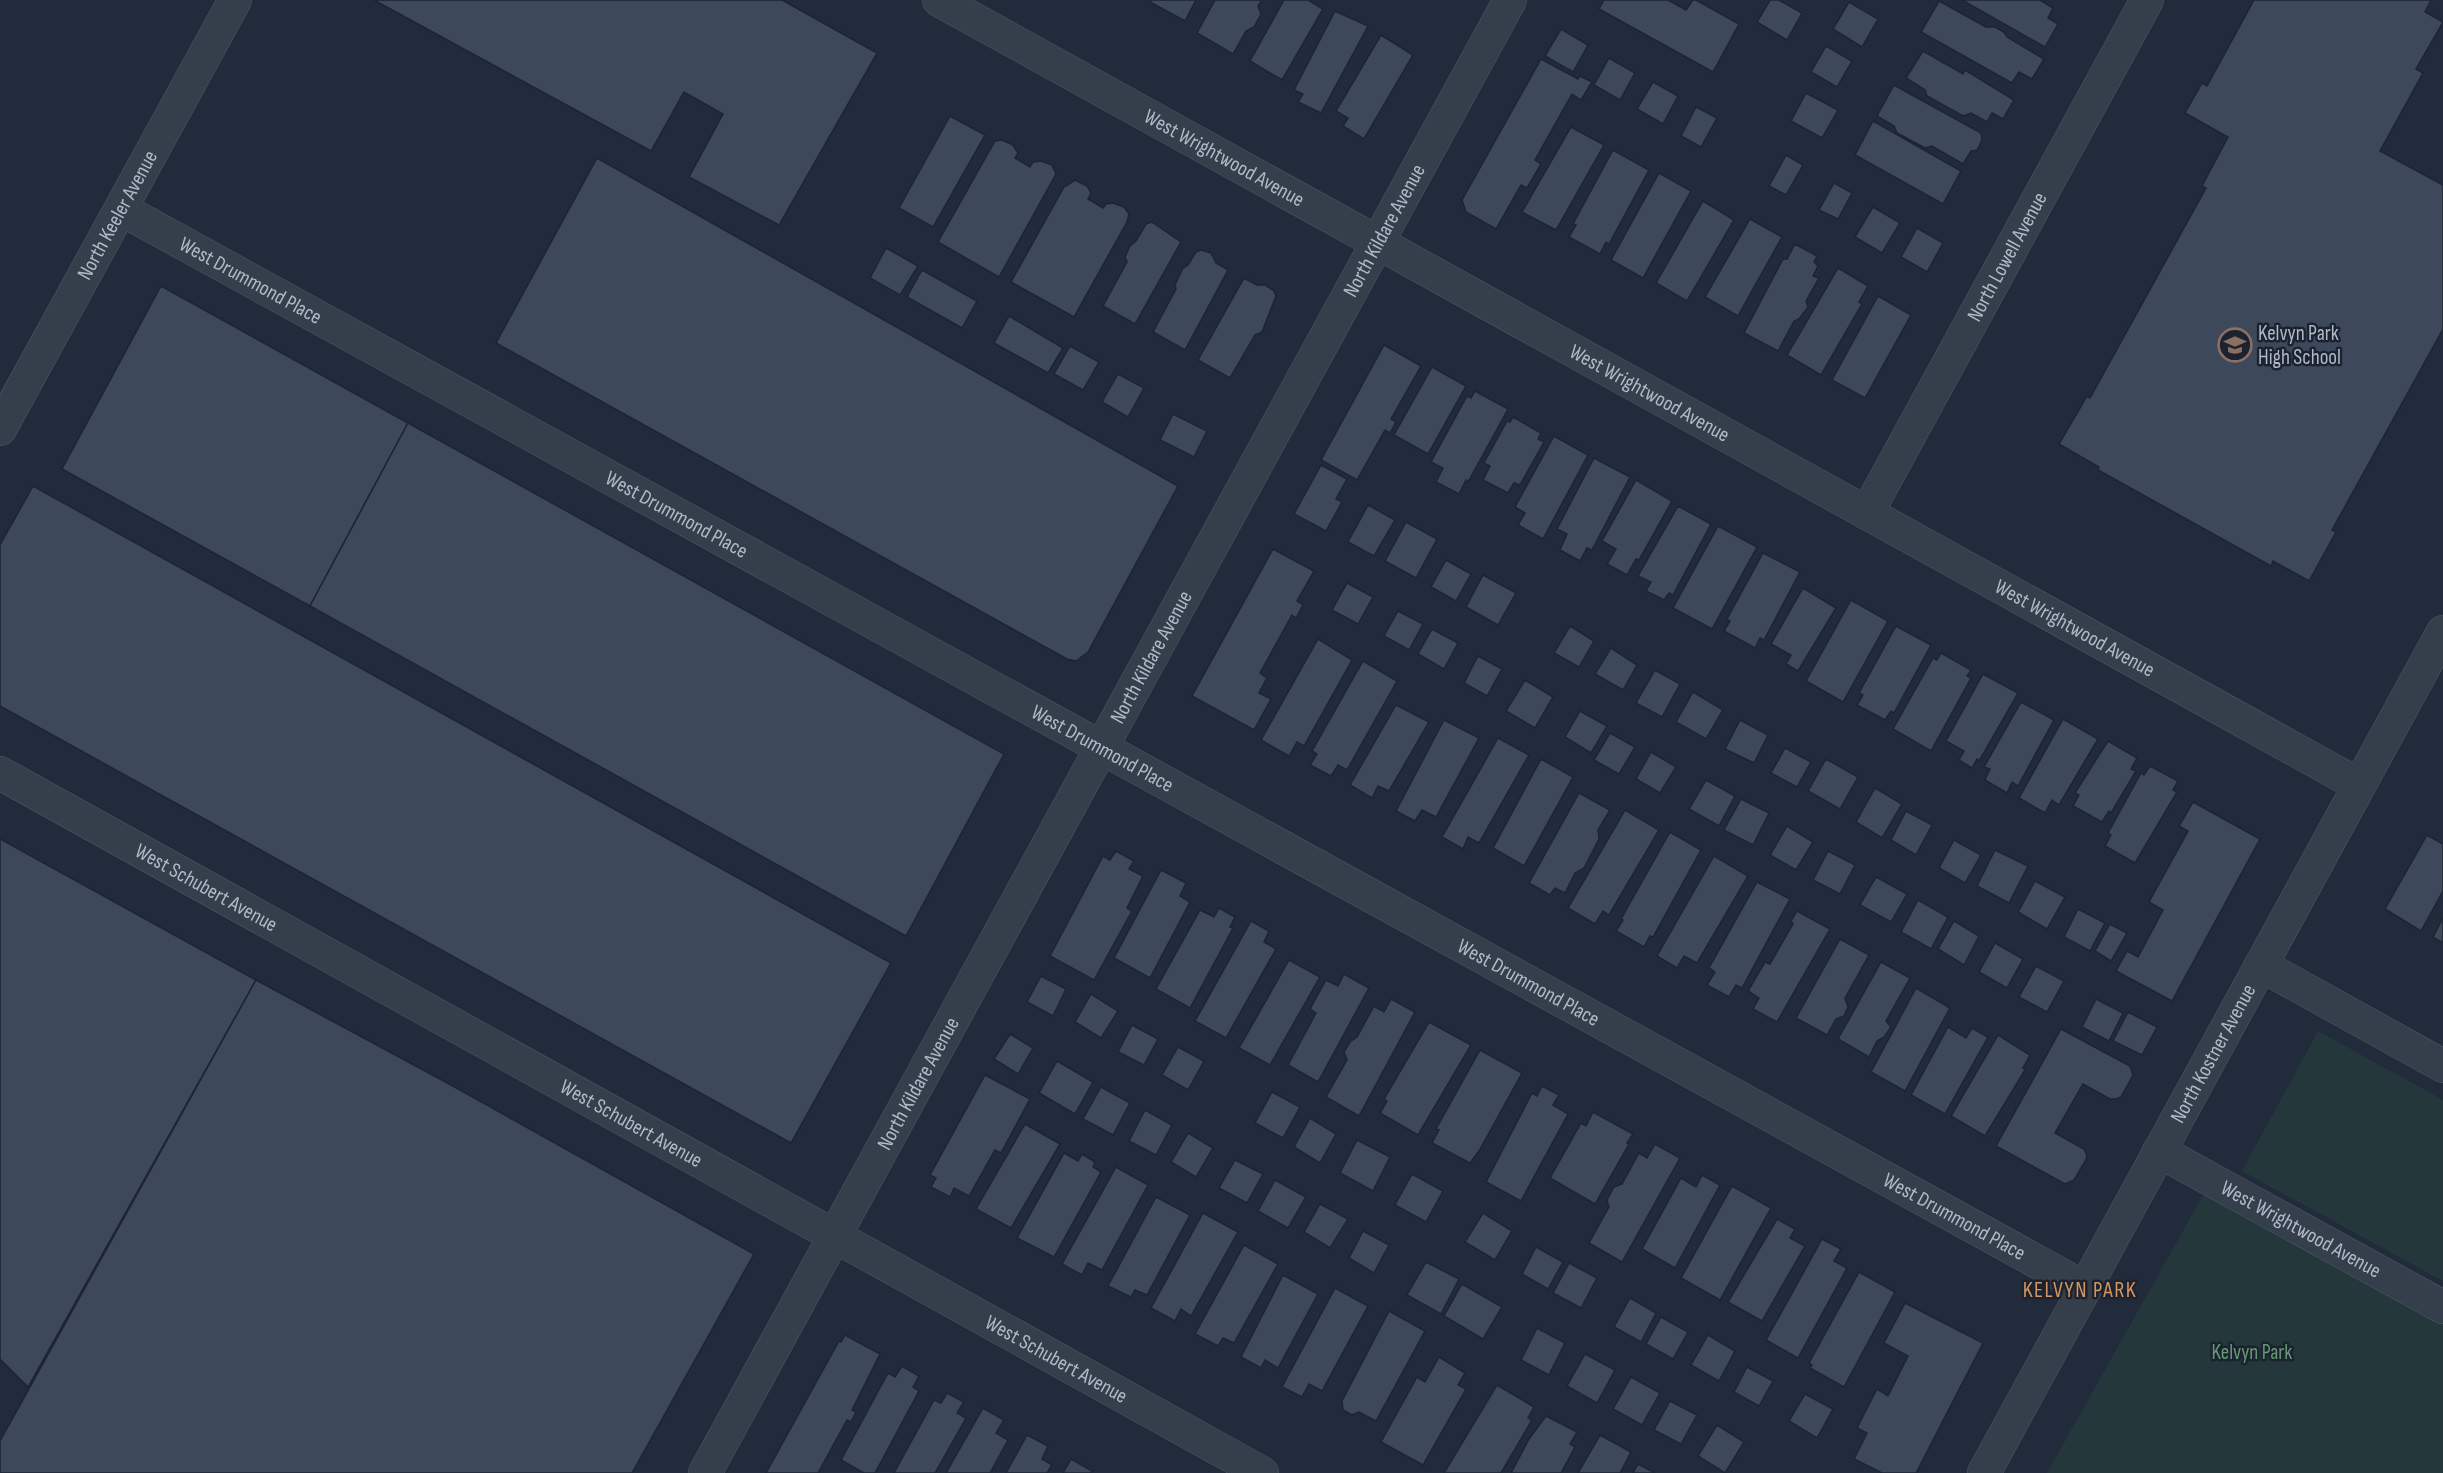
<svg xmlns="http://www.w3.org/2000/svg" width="2443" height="1473" font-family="'Sofia Sans Condensed',sans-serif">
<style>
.green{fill:#24383c}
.building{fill:#3d495b;stroke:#1d2532;stroke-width:1.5}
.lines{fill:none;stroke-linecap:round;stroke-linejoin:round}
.minor-casing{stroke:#515866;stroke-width:34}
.tertiary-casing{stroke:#515866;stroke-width:34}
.minor{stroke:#353e4b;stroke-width:33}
.tertiary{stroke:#353e4b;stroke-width:33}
.labels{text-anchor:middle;stroke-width:5;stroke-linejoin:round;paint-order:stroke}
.street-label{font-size:21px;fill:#b1b8c7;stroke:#1b2330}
.poi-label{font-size:21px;fill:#b1b8c7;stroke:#1b2330;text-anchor:start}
.park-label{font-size:21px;fill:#679974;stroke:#1b2330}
.neighbourhood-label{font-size:22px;letter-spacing:1.5px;fill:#d6965d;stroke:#1b2330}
</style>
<rect width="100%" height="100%" fill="#222b3b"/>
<!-- green -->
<g class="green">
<polygon points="2318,1031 2443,1100 2443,1281 2242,1171"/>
<polygon points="2206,1190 2443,1323 2443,1473 2047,1473"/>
</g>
<!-- building -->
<g class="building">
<polygon points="374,0 782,0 877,53 779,225 689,177 723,114 684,92 651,151"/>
<polygon points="1151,0 1196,0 1185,21 1150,2"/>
<polygon points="1215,0 1262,0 1258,6 1261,14 1254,27 1246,31 1233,54 1197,33"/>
<polygon points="1284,0 1308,0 1323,9 1282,80 1250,61"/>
<polygon points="1604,0 1668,0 1686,10 1693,0 1696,0 1739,24 1713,72 1599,9"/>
<polygon points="1770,0 1779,0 1802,13 1787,40 1757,22"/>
<polygon points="1962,0 2040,0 2053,8 2048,18 2058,24 2045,47"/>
<polygon points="2254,0 2431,0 2425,12 2443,22 2416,69 2423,73 2380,151 2443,185 2443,329 2332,530 2336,532 2309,581 2273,561 2271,566 2098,470 2099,467 2059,444 2087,396 2090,398 2206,188 2202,186 2228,137 2185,113 2202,83 2207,86"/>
<polygon points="1939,1 1986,27 1995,27 2004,32 2007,37 2044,59 2032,79 2019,72 2012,83 1921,32"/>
<polygon points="1849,2 1878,19 1862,47 1833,29"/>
<polygon points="1335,11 1368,26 1321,113 1298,102 1303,94 1294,90"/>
<polygon points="1561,29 1588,45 1573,72 1545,56"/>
<polygon points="1381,35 1413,55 1364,139 1343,126 1348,118 1336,111"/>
<polygon points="1826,46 1852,61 1837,87 1811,72"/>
<polygon points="1923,51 1963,74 1965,70 2014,100 2003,119 1992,113 1987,122 1971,113 1963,116 1927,96 1925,90 1906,78"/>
<polygon points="1609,58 1635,73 1620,100 1594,85"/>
<polygon points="1541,59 1578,79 1580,76 1592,82 1581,100 1572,94 1535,160 1541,164 1527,188 1521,185 1496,229 1466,212 1462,200"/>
<polygon points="1653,82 1678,96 1663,124 1637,109"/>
<polygon points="1894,85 1981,133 1982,140 1977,150 1971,151 1963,164 1932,146 1925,148 1897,133 1894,126 1877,116"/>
<polygon points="1806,93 1838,110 1822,138 1791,121"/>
<polygon points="1696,107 1717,118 1701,147 1681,136"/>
<polygon points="950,116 985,135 933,227 899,208"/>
<polygon points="1873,121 1961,171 1943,204 1855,155"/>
<polygon points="1571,127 1604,145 1556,230 1522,212"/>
<polygon points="1002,140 1013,145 1018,153 1015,158 1030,167 1033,162 1041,161 1052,165 1056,174 999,277 938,242 995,141"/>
<polygon points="1613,150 1649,170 1609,244 1606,242 1600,254 1569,237 1576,225 1573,224"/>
<polygon points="1786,155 1803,165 1786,195 1769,186"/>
<polygon points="597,158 1178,486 1088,652 1076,661 1067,659 496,343"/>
<polygon points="1659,173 1691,191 1643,278 1611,260"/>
<polygon points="1075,180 1087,186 1091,193 1088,199 1103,208 1106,204 1113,203 1124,207 1129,214 1127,222 1074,317 1011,282 1064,187"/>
<polygon points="1834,183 1852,193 1838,219 1819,210"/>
<polygon points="1703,201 1734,220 1687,301 1656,283"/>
<polygon points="1873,207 1900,223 1882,253 1855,237"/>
<polygon points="1750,219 1782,237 1738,316 1705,297"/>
<polygon points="1152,222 1181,242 1135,324 1103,306 1127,262 1125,257 1130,246 1136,241 1146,224"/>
<polygon points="1917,228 1943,243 1927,272 1901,257"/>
<polygon points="1795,244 1817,256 1814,262 1818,266 1813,276 1819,278 1806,301 1808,307 1799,319 1794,321 1778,351 1744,333 1783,259 1787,259"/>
<polygon points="886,248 918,266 900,295 870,278"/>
<polygon points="1201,250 1211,253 1216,263 1228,270 1185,350 1153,332 1176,289 1175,285 1183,268 1188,265 1196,252"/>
<polygon points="1838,268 1868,286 1859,302 1862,304 1821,375 1787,355"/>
<polygon points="922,270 977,301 962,328 907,297"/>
<polygon points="1244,278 1257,285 1265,285 1274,291 1276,296 1262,332 1255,335 1230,378 1198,360"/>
<polygon points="161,286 408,423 310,606 62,469"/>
<polygon points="1878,296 1911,315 1865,398 1832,380"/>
<polygon points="1009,316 1063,348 1048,373 994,343"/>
<polygon points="1384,345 1421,366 1391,419 1396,422 1390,433 1385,430 1357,480 1321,460"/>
<polygon points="1070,346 1099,362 1083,390 1054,374"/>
<polygon points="1432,367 1466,386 1428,454 1394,435"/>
<polygon points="1118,374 1144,388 1128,417 1102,402"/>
<polygon points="1475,391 1508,409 1468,482 1466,480 1459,494 1436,482 1443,468 1431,462 1467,396 1471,398"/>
<polygon points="1173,414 1207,431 1194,457 1160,440"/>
<polygon points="1513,417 1541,433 1538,439 1544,442 1520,485 1514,483 1508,493 1483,480 1490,466 1484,463 1507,421 1510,422"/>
<polygon points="408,423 1004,754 906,936 310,606"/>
<polygon points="1554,436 1588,455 1543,539 1518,525 1525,513 1515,507"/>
<polygon points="1594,458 1630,477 1592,550 1587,548 1580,561 1560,550 1567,534 1557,529"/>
<polygon points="1321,465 1347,479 1336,499 1342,502 1326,531 1294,514"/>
<polygon points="1636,480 1672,501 1639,560 1636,559 1627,575 1607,564 1616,549 1602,541"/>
<polygon points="33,486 891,963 791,1143 0,706 0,545"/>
<polygon points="1368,505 1395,520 1374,556 1348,542"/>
<polygon points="1678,506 1711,524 1673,595 1669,593 1664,600 1646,591 1651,582 1638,576"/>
<polygon points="1406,522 1437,539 1416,578 1385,561"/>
<polygon points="1718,526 1757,547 1712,629 1673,608"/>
<polygon points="1273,549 1314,571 1297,601 1303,605 1296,618 1292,615 1260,673 1267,678 1259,693 1271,699 1254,730 1192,696"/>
<polygon points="1763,553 1800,572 1764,640 1760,638 1755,648 1724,631 1730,621 1727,619"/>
<polygon points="1446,560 1471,574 1456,601 1431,587"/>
<polygon points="1483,575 1516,593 1498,625 1466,607"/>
<polygon points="1347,583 1373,597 1358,624 1332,610"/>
<polygon points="1803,588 1836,608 1798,671 1786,664 1791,655 1771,644"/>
<polygon points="1851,600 1888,621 1843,702 1806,681"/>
<polygon points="1398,611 1423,624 1409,650 1384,636"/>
<polygon points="1570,626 1594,641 1579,667 1554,653"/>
<polygon points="1896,626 1931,645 1894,713 1891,711 1885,720 1857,705 1863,695 1859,693"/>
<polygon points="1432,629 1458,643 1444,669 1418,654"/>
<polygon points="1318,639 1352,660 1304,746 1297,742 1289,756 1261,740"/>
<polygon points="1611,648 1637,665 1623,690 1595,674"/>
<polygon points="1941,653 1971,670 1967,676 1971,678 1931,751 1893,729 1933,658 1937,660"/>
<polygon points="1478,656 1502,669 1487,696 1464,683"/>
<polygon points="1363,661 1397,681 1347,770 1338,765 1331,776 1310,765 1317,754 1312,751"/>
<polygon points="1655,670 1680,684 1662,717 1636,703"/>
<polygon points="1983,674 2018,693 1979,761 1977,759 1972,768 1959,760 1964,751 1946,741"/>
<polygon points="1525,680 1553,697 1535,728 1506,711"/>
<polygon points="1693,692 1723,710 1706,739 1676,722"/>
<polygon points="2021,702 2054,720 2018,786 2012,782 2007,793 1985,780 1990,769 1984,767"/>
<polygon points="1396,705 1429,722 1389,791 1378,786 1372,798 1350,785"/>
<polygon points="1580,711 1607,726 1591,753 1565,737"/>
<polygon points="2063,719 2098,739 2059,805 2052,800 2045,813 2019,798"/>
<polygon points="1444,720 1479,738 1436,817 1422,810 1415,821 1396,811"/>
<polygon points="1740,720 1768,735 1754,763 1725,749"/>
<polygon points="1610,733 1635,747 1619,774 1594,760"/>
<polygon points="1498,738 1529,755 1479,843 1468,837 1463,849 1442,837"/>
<polygon points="2108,741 2137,758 2131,769 2136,771 2111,813 2109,811 2102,822 2073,806 2079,795 2075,793"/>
<polygon points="1785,748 1811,762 1797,787 1771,773"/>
<polygon points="1651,752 1676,767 1660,793 1636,779"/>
<polygon points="1541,759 1573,777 1524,866 1493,848"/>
<polygon points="1826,759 1858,777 1840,809 1808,791"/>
<polygon points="2150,766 2178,781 2173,790 2177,792 2135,863 2105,846 2111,835 2108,833 2141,773 2144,775"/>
<polygon points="1706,780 1735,796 1719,826 1689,809"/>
<polygon points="1875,788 1902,804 1882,838 1856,822"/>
<polygon points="1579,793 1610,810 1598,830 1599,839 1584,868 1575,873 1565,893 1555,888 1550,895 1529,883"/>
<polygon points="1741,799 1769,813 1753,845 1724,830"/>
<polygon points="2193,802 2260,839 2172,1001 2116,971 2127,951 2138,957 2163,910 2149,902 2188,831 2179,826"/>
<polygon points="1625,810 1659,830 1609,915 1603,911 1595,924 1568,908"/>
<polygon points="1906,811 1932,825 1916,855 1891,840"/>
<polygon points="1787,826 1813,842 1796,870 1770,855"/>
<polygon points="1670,832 1701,850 1653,937 1650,936 1644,947 1616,931 1623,920 1621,919"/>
<polygon points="2427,835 2443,844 2443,891 2421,931 2385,909"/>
<polygon points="0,839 256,980 28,1387 0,1359"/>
<polygon points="1954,840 1981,855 1965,883 1939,868"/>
<polygon points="1995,850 2028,866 2009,903 1977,886"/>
<polygon points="1116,851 1134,861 1129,869 1143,876 1127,908 1132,911 1094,980 1050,956 1103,856 1110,860"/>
<polygon points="1828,851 1855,865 1840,894 1813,880"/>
<polygon points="1714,856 1748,876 1697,963 1684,956 1677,968 1657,956"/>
<polygon points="1161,870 1186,883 1180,896 1190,902 1150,978 1114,958"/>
<polygon points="1876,877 1907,894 1891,922 1860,905"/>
<polygon points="2035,881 2065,897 2047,929 2018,912"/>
<polygon points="1757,882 1790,899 1742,988 1736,985 1729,997 1707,985 1715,972 1709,968"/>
<polygon points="1918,900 1948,917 1931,949 1901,932"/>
<polygon points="1219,908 1235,917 1230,927 1233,928 1190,1008 1156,989 1200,910 1214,917"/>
<polygon points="2078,909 2105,923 2090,951 2064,937"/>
<polygon points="1797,911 1830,929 1777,1022 1753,1009 1759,998 1748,991 1765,962 1770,964 1793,924 1791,921"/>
<polygon points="2443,918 2443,943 2433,937"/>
<polygon points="1251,921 1269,931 1264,942 1276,949 1226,1038 1195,1021"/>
<polygon points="1954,921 1979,936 1964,965 1938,949"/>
<polygon points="2110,924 2127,933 2111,961 2095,951"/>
<polygon points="1840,939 1869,955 1845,998 1848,1007 1844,1016 1836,1019 1827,1035 1796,1018"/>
<polygon points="1995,943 2023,959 2007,988 1979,972"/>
<polygon points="1289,960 1320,977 1270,1065 1239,1048"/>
<polygon points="1881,962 1910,978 1886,1021 1891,1027 1884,1037 1877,1041 1869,1057 1838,1039"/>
<polygon points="2036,966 2064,981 2047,1012 2019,997"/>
<polygon points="1344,974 1369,988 1318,1082 1288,1065 1316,1013 1310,1009 1326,980 1338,986"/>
<polygon points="1041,976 1066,989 1053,1016 1027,1002"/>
<polygon points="256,980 451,1085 754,1254 632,1473 0,1473 0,1441"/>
<polygon points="1916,988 1950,1008 1905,1091 1871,1072"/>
<polygon points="1091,994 1118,1011 1101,1038 1075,1022"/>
<polygon points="1391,999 1415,1012 1359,1116 1326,1097 1347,1060 1344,1052 1350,1042 1357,1037 1374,1006 1384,1012"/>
<polygon points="2096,999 2123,1013 2109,1041 2082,1027"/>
<polygon points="2128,1012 2157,1027 2142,1055 2113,1041"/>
<polygon points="1429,1022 1471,1045 1418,1135 1380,1113 1387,1101 1384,1099"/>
<polygon points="1132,1025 1158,1039 1144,1065 1118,1052"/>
<polygon points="1948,1027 1966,1038 1972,1028 1988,1037 1945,1114 1911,1095"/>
<polygon points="2061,1029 2130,1066 2133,1075 2121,1097 2116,1099 2110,1099 2083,1084 2055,1133 2084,1149 2086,1153 2087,1158 2074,1180 2065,1184 1996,1146"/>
<polygon points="1010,1034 1033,1048 1018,1074 994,1059"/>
<polygon points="1998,1035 2030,1055 2023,1068 2025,1070 1985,1136 1951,1116"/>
<polygon points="1178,1047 1204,1061 1188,1090 1162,1075"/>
<polygon points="1480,1050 1522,1073 1479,1151 1470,1163 1432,1143 1439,1130 1436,1129"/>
<polygon points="1057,1061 1093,1082 1075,1114 1039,1093"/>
<polygon points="985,1075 1030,1099 1001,1153 995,1150 969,1196 954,1188 950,1197 931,1187 936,1178 930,1175"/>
<polygon points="1542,1086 1559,1095 1553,1105 1568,1114 1521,1201 1486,1182 1532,1093 1537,1096"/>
<polygon points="1101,1087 1130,1103 1113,1135 1083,1119"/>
<polygon points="1272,1092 1300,1107 1283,1138 1255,1123"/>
<polygon points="1145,1110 1172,1125 1156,1155 1129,1141"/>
<polygon points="1593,1112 1633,1134 1627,1143 1629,1144 1595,1204 1550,1178 1581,1123 1586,1126"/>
<polygon points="1310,1118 1336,1134 1320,1163 1294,1147"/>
<polygon points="1025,1124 1060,1144 1011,1228 976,1209"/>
<polygon points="1188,1133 1213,1148 1196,1177 1171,1162"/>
<polygon points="1357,1140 1390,1157 1373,1191 1340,1173"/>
<polygon points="1655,1144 1680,1158 1622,1262 1589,1243 1609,1207 1607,1200 1614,1187 1622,1184 1639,1153 1647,1158"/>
<polygon points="1064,1153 1078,1161 1082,1154 1095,1162 1093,1167 1101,1172 1054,1257 1017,1238"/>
<polygon points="1235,1160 1263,1174 1247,1203 1219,1188"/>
<polygon points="1116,1167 1148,1185 1102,1270 1088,1263 1082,1275 1062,1264"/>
<polygon points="1412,1174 1443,1191 1426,1222 1395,1205"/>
<polygon points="1702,1175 1720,1185 1675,1268 1642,1249 1681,1178 1696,1187"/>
<polygon points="1275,1180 1306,1197 1288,1228 1258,1211"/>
<polygon points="1732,1186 1771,1208 1720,1300 1681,1278"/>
<polygon points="1156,1197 1190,1215 1147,1295 1135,1290 1131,1297 1108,1286"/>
<polygon points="1320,1204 1348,1219 1330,1248 1304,1232"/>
<polygon points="1203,1213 1238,1232 1191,1316 1181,1309 1175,1321 1151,1308"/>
<polygon points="1483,1213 1512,1231 1495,1260 1465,1242"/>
<polygon points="1777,1219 1795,1229 1790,1238 1805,1246 1762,1321 1728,1302"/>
<polygon points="1363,1231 1389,1245 1374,1273 1349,1258"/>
<polygon points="1822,1239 1841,1249 1834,1261 1847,1268 1798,1358 1766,1340"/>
<polygon points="1244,1245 1278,1264 1234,1343 1223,1338 1218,1346 1195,1334"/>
<polygon points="1536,1247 1563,1262 1548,1289 1522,1274"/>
<polygon points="1426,1262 1459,1279 1441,1314 1407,1295"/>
<polygon points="1569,1263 1597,1278 1581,1308 1553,1293"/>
<polygon points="1859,1272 1895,1292 1844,1387 1810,1368 1812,1365 1809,1363"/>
<polygon points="1283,1275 1318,1294 1278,1368 1265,1360 1261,1368 1241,1357"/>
<polygon points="1462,1284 1502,1307 1483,1339 1444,1316"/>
<polygon points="1335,1288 1368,1306 1322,1391 1309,1384 1302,1397 1282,1387"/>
<polygon points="1630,1298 1656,1313 1641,1342 1614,1327"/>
<polygon points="1905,1303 1983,1343 1916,1473 1882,1473 1854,1459 1867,1433 1857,1428 1877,1389 1888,1396 1908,1356 1884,1343"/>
<polygon points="1389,1311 1425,1331 1376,1421 1359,1412 1352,1415 1343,1410 1342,1401"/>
<polygon points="1661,1317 1688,1332 1673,1359 1646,1344"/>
<polygon points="1537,1328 1565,1343 1549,1375 1521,1360"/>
<polygon points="845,1335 880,1354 852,1410 856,1412 851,1422 847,1420 818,1473 766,1473 839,1341 841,1342"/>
<polygon points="1708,1335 1735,1351 1719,1381 1691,1365"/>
<polygon points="1585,1354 1615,1370 1597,1403 1567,1386"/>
<polygon points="1439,1357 1465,1373 1458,1385 1466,1389 1423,1465 1381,1442 1417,1377 1425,1382"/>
<polygon points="902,1366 919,1376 913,1387 919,1391 875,1473 864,1473 841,1460 888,1373 895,1377"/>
<polygon points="1747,1367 1773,1381 1759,1406 1734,1392"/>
<polygon points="1631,1377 1660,1393 1642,1425 1613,1409"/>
<polygon points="1497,1385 1534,1407 1528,1418 1532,1420 1501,1473 1444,1473"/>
<polygon points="947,1393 964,1402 957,1413 966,1418 935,1473 894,1473 934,1400 941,1403"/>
<polygon points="1805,1394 1833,1409 1817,1438 1789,1421"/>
<polygon points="1670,1401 1697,1415 1681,1444 1654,1430"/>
<polygon points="983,1408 1004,1420 996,1433 1008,1440 990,1473 946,1473"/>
<polygon points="1546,1416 1577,1432 1570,1444 1575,1447 1561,1473 1511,1473 1529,1439"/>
<polygon points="1717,1425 1744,1442 1725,1473 1698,1456"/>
<polygon points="1027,1435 1048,1446 1042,1459 1052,1465 1047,1473 1006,1473"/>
<polygon points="1600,1435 1631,1452 1620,1473 1578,1473"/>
<polygon points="1071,1459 1092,1471 1091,1473 1063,1473"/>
<polygon points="1638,1464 1655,1473 1633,1473"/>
</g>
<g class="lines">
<defs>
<g id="minor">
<path id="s1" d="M121,209L2085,1288"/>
<path id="s2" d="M0,429L235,0"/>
<path id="s3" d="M1867,513L2147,0"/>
<path id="s4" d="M0,773L1262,1473"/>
<polyline points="2261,965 2443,1066"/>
<path id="s5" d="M2159,1151L2443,1307"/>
<path id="s6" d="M705,1473L1510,0"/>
</g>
<g id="tertiary">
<path id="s7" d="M939,0L2359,785"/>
<path id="s8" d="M1984,1473L2443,632"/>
</g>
</defs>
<!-- minor casing -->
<use href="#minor" class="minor-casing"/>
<!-- tertiary casing -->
<use href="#tertiary" class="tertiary-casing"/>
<!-- minor -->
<use href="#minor" class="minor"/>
<!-- tertiary -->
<use href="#tertiary" class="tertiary"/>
</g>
<!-- icons -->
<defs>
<symbol id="school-ring" viewBox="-11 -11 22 22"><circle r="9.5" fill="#1b2330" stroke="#8d6e63" stroke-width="1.5"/><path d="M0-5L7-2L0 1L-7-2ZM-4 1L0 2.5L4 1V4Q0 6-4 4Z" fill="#8d6e63"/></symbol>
</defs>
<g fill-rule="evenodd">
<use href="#school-ring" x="2216" y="326" width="38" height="38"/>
</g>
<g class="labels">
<!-- street labels -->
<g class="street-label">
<text dy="7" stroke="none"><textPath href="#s7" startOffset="326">West Wrightwood Avenue</textPath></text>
<text dy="7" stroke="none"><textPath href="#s2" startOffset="244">North Keeler Avenue</textPath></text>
<text dy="7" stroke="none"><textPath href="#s6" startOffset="1416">North Kildare Avenue</textPath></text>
<text dy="7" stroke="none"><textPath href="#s3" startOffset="292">North Lowell Avenue</textPath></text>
<text dy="7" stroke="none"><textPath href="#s1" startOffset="148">West Drummond Place</textPath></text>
<text dy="7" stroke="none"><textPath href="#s7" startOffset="812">West Wrightwood Avenue</textPath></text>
<text dy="7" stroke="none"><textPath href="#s1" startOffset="634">West Drummond Place</textPath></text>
<text dy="7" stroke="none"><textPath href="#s7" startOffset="1298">West Wrightwood Avenue</textPath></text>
<text dy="7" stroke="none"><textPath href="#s6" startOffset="930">North Kildare Avenue</textPath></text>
<text dy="7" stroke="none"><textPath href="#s1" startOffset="1120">West Drummond Place</textPath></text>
<text dy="7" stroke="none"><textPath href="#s4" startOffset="236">West Schubert Avenue</textPath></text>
<text dy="7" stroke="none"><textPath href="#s1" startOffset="1606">West Drummond Place</textPath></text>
<text dy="7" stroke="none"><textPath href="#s8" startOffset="478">North Kostner Avenue</textPath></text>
<text dy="7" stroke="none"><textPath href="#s6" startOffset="444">North Kildare Avenue</textPath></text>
<text dy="7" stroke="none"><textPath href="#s4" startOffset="722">West Schubert Avenue</textPath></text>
<text dy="7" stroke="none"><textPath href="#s1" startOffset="2092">West Drummond Place</textPath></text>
<text dy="7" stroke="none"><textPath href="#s5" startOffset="162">West Wrightwood Avenue</textPath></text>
<text dy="7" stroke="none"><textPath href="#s4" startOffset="1208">West Schubert Avenue</textPath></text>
</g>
<!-- poi labels -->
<g class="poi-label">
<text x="2258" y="340">Kelvyn Park<tspan x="2258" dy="24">High School</tspan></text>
</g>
<!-- park labels -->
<g class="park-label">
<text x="2252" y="1359">Kelvyn Park</text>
</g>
<!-- neighbourhood labels -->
<g class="neighbourhood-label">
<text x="2080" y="1297">KELVYN PARK</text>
</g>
</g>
</svg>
